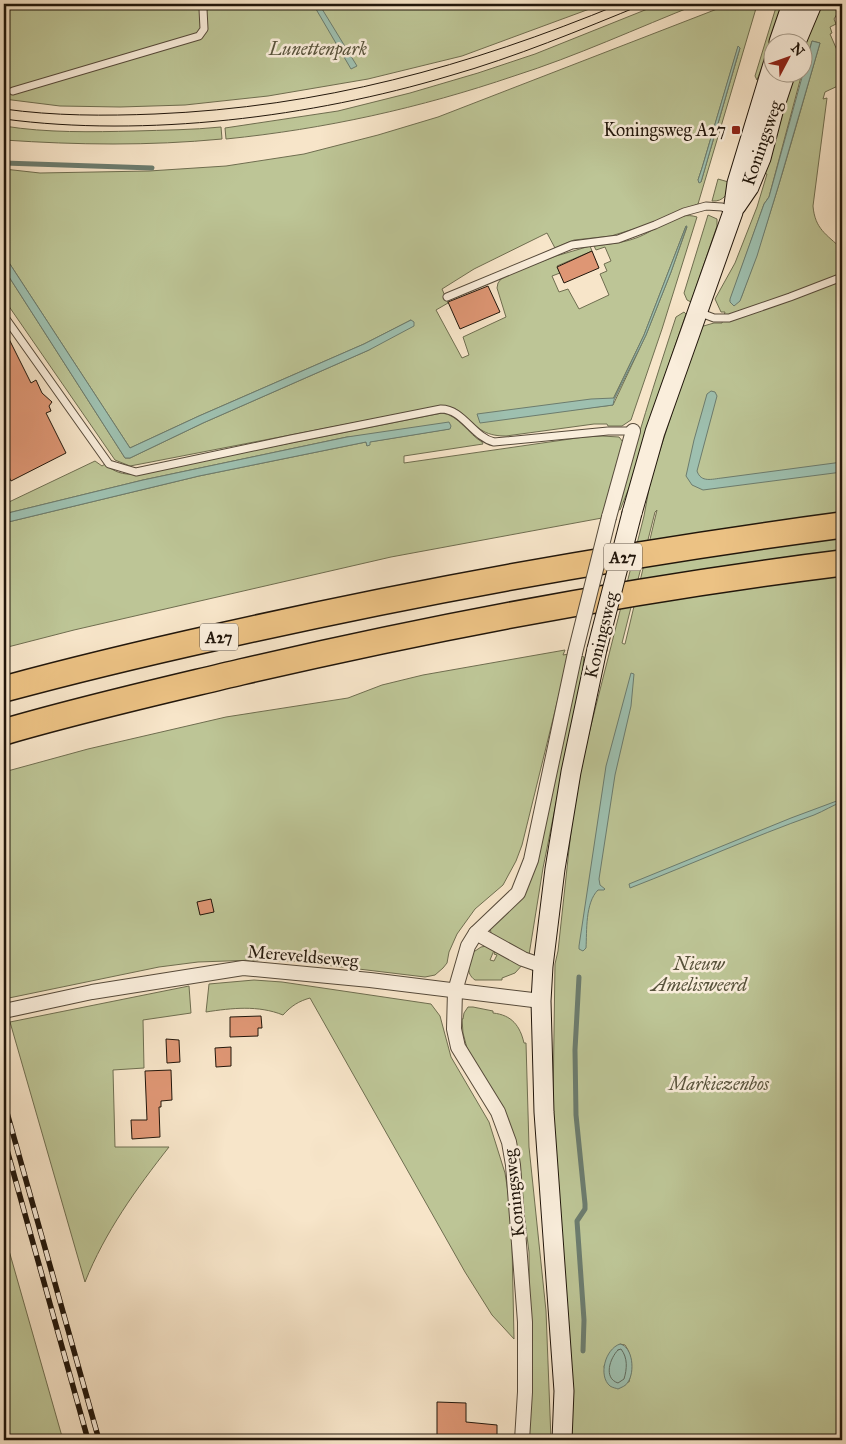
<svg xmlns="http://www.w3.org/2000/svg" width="846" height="1444" font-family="'IM FELL Great Primer',serif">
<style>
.green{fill:#bdc596;stroke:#6f6e50;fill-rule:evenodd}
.water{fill:#9ec0b0;stroke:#6c7c6e}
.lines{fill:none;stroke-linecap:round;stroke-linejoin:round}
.shore{stroke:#606b5e;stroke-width:1}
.stream{stroke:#6c7c6e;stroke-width:5}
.building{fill:#de9674;stroke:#21160b}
.service-casing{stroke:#564a3a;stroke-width:9}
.minor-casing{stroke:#564a3a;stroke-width:16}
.secondary-casing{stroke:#21160b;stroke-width:21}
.motorway-casing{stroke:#21160b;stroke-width:28}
.service{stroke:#faeedc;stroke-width:7}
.minor{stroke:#faeedc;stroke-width:14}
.secondary{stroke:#faeedc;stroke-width:19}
.motorway{stroke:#ecc284;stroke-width:25}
.tram{stroke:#21160b;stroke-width:1}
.rail-casing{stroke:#21160b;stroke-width:5.5}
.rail{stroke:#faeedc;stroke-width:4;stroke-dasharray:11;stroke-linecap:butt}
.minor-bridge-casing{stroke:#564a3a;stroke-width:16;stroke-linecap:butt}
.secondary-bridge-casing{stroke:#21160b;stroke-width:21;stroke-linecap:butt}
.minor-bridge{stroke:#faeedc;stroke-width:14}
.secondary-bridge{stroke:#faeedc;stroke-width:19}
.poi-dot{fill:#8f2418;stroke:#faeedc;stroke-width:2}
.labels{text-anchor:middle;stroke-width:5;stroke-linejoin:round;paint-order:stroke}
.shield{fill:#faeedc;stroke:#62574a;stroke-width:1}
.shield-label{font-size:16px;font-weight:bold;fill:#21160b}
.park-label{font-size:18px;font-style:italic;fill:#58533c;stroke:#faeedc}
.poi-label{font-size:18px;fill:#21160b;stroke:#faeedc;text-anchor:end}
.street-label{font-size:18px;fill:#21160b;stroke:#faeedc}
</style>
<rect width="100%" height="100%" fill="#f7e5c9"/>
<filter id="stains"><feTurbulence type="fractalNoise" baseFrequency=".004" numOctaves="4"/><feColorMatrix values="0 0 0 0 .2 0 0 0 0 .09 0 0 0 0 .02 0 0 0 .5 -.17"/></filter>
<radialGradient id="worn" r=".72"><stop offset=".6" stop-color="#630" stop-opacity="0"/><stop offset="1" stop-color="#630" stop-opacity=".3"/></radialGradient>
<!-- green -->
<g class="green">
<polygon points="4,4 603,4 462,56 368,79 268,96 185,105 120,107 60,106 4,99"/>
<path d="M660,4H698C637,28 577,56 514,76C420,108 325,129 226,139L225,128L338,111L410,93L478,73L535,54Z"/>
<path d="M730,4L757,5L698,204L650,224L611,236L574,240L555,248L547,233L474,269L442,289L448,303L436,310L462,358L469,355L463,337L506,317L497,288L498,283L501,279L512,273L556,256L590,246L592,251L557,266L560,273L552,276L559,292L568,289L579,309L609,295L600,274L607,271L604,264L611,261L605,247L596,250L594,246C608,244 623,243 636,238C656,231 676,210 697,217L662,329L631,420L622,426H608L607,424H594L506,436C498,436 490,435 483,431C466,421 463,406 440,406L151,462L130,466L115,460L8,305L4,306V269L125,458H130L203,423L369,350L411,320L364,344L199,416L130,448L4,255V169L40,173L149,171L226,166L304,154L378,135L438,117ZM738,47L740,48L701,182L698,180L702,168ZM686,226L687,227L671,272L646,335L613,405L571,410L613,399L644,335Z"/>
<polygon points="777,4 786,4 757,80 755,76"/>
<path d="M821,4H833L832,7L840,9L834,19L836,24L830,27L832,33L830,34L840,57H842V84L825,92L823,99L827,98L813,206C815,229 826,234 842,249V1440H566L553,1103L555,964L558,951L572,822L582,761L644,516L651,478L700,327L714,323H722L725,312H721L715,299L735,263L757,207L767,174L763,173L794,73H802L769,197L764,204L730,301L741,298C772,215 795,129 820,43L812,41L804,69V45ZM657,510L625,644H624L622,643L655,512ZM620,1344L625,1345C633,1356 632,1369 629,1382L607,1381L604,1366Z"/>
<path d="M4,126C47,133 92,132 135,131C164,130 192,130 221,127L222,139C149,146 77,145 4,140Z"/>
<path d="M718,179L732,183C728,193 724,202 712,201Z"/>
<polygon points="708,215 717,219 717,226 691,302 687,300 684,293"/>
<path d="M684,312L686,314L651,416L629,488L620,510L618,509C635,444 655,381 676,317Z"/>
<path d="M442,413C459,415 468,434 482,442L483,444L404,456V463L584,437L602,436L619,437L623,442L602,518L391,557L74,630L4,648V523L199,476L366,442L367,446L369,442L449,429L347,437L143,480L4,514V506L9,502L95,461L102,466L105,464C114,472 123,475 135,474Z"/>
<polygon points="565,650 563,655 569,654 522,845 516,861 503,885 475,909 457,934 449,952 447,963 443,968 435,975 425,977 292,961 255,960 198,962 159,967 4,999 4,772 88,749 226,717 348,698 382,685 423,675"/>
<polygon points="581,656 584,657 582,674 543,868 529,955 494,937 491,933 490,927 513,904"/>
<path d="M487,946L495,948L490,960L494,961L497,955L494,954L496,949L524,963L515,973L502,978V980H475C465,973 469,963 472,953L481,947Z"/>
<path d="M254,980L282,982L431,1004L440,1016L451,1057L489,1122L505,1173L510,1205L512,1244L514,1339L492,1315L465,1272L310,998C299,1001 291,1006 283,1015C258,1005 232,1008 206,1012L209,984Z"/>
<path d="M189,986L191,1013L143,1020L144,1068L113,1070L115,1147H169C136,1189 105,1232 85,1282L10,1022Z"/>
<path d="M468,1007H473L493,1011V1013C512,1015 520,1026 524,1043H526L529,1147L546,1311L551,1440H526L530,1370L529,1252L515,1143L468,1052L463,1033L462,1019H463L464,1013Z"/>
<polygon points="4,1233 63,1440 4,1440"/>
</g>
<!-- water -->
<g class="water">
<polygon points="313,4 319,4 357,66 351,69"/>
<polygon points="812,41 820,43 779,184 757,256 740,301 734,306 730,302 730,299 764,204 769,197"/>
<polygon points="738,46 740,48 736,61 701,182 699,183 698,180 702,168"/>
<polygon points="686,226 687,226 671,272 646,335 614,400 613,405 480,423 477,414 591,399 614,398 644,335"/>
<polygon points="4,255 130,448 199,416 364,344 411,320 414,322 414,326 369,350 203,423 130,458 125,458 4,269"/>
<path d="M711,391L715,392L717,396L697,471C701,483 712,479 722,478L842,462V472L703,490L692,485L686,476L694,440L707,394Z"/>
<polygon points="449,422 451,426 450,429 370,442 370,445 367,446 366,442 199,476 4,523 4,514 143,480 347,437"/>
<path d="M631,673L634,674L631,706L615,775L599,879L600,885L605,889L604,890H598C585,903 587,931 586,948L583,951L579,949V946L606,766Z"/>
<path d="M842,799V802C833,805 824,811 814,815C752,837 692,864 630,888L629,884L791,818Z"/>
<path d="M620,1344C633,1347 635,1372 628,1382C626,1386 622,1387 618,1389C616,1388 613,1388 610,1386C598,1376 605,1349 620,1344Z"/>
</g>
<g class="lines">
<!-- shore -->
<path class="shore" d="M618,1350L621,1349C628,1358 627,1369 624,1379L618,1383C603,1378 610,1358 618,1350Z"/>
<!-- stream -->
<g class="stream">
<polyline points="4,163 152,168"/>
<polyline points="579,977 575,1050 576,1115 585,1204 585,1209 577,1221 584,1320 583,1351"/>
</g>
</g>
<!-- building -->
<g class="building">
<polygon points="592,251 599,268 564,283 557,267"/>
<polygon points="488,286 500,312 460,329 448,302"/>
<polygon points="4,329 31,383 36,380 42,393 52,402 49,406 51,411 46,413 66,453 11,481 4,467"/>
<polygon points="211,899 214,912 200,915 197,902"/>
<polygon points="261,1016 262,1028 258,1028 258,1036 230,1037 230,1017"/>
<polygon points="166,1039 179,1040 180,1062 167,1063"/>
<polygon points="231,1047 231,1066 216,1067 215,1048"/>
<polygon points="171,1070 172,1100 161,1101 161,1107 159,1107 160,1137 132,1139 131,1120 147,1120 145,1071"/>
<polygon points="437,1402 466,1403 466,1422 497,1425 497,1440 444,1440 444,1438 437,1438"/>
</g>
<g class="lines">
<defs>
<g id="service">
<polyline points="13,91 199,36 204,29 203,9 207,4"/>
<polyline points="447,297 572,245 618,239 655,225 684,212 706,206 722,207 732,211"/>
<polyline points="698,312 714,318 729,318 790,297 842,277"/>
<path d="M4,316L109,464L136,472L291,439L441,409C463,409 473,437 494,442L608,431H633"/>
</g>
<g id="minor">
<polyline points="609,517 633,431"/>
<polyline points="476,933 523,959 543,966"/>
<polyline points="4,1011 92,992 243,968 370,980 541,1001"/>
<polyline points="522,1440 525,1392 525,1322 513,1165 509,1142 498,1112 458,1047 454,1029 455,991 468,946 476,933 518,893 531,860 575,653"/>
</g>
<g id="secondary">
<polyline points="779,42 792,4"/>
<polyline points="796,42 812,4"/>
<polyline points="736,206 749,187 761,158 774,108 786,72"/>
<polyline points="632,513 655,432 733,212 737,183 774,61"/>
<polyline points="562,1440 564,1391 544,1112 541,1001 543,966 555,869 571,772 597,649"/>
</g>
<g id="motorway">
<path d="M4,689C74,670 145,653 217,637C424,590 632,553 842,525"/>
<path d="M4,732C82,709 162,691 241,672C439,626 640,588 842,563"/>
</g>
</defs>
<!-- service casing -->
<use href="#service" class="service-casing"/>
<!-- minor casing -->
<use href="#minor" class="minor-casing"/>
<!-- secondary casing -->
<use href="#secondary" class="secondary-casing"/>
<!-- motorway casing -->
<use href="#motorway" class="motorway-casing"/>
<!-- service -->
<use href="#service" class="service"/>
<!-- minor -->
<use href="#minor" class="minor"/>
<!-- secondary -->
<use href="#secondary" class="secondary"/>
<!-- motorway -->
<use href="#motorway" class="motorway"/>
<!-- tram -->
<g class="tram">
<path d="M4,109C54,116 105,116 155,114C321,107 467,67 620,4"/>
<path d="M4,119C146,138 312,117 449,76C516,57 580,30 644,4"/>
</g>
<defs>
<g id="rail">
<polyline points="4,1102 99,1440"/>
<polyline points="4,1139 88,1440"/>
</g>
</defs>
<!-- rail casing -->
<use href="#rail" class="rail-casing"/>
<!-- rail -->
<use href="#rail" class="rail"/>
<defs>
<polyline id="minor-bridge" points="575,653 609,517"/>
<polyline id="secondary-bridge" points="597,649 632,513"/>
</defs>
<!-- minor-bridge casing -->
<use href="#minor-bridge" class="minor-bridge-casing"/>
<!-- secondary-bridge casing -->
<use href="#secondary-bridge" class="secondary-bridge-casing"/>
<!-- minor-bridge -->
<use href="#minor-bridge" class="minor-bridge"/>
<!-- secondary-bridge -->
<use href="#secondary-bridge" class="secondary-bridge"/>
</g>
<!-- markers -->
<rect class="poi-dot" x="731" y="125" width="10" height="10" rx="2.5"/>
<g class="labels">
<!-- shield labels -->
<g class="shield">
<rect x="604" y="543.5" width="38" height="27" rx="4"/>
<rect x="200" y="623.5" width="38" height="27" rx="4"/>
</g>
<g class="shield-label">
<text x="623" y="563">A27</text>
<text x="219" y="643">A27</text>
</g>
<!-- park labels -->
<g class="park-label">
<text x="318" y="55">Lunettenpark</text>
<text x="699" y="970">Nieuw<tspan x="699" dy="21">Amelisweerd</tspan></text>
<text x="719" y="1090">Markiezenbos</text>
</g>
<!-- poi labels -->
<g class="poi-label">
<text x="726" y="136">Koningsweg A27</text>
</g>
<!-- street labels -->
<g class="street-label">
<text transform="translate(762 143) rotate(-71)" y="6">Koningsweg</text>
<text transform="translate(601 635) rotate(-76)" y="6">Koningsweg</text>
<text transform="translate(303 956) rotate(5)" y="6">Mereveldseweg</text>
<text transform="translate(514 1193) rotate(-96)" y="6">Koningsweg</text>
</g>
</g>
<!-- margin -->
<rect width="846" height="1444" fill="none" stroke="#f7e5c9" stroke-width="20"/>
<rect x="5" y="5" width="836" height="1434" fill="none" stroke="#21160b" stroke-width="2.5"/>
<rect x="10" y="10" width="826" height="1424" fill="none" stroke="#21160b"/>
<!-- north arrow -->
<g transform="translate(788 58) rotate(49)"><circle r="24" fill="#faeedc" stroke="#a39888"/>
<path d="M0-4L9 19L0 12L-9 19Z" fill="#8f2418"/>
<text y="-8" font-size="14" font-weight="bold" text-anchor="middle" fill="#21160b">N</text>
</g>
<rect width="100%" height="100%" filter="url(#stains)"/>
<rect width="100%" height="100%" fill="url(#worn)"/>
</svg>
